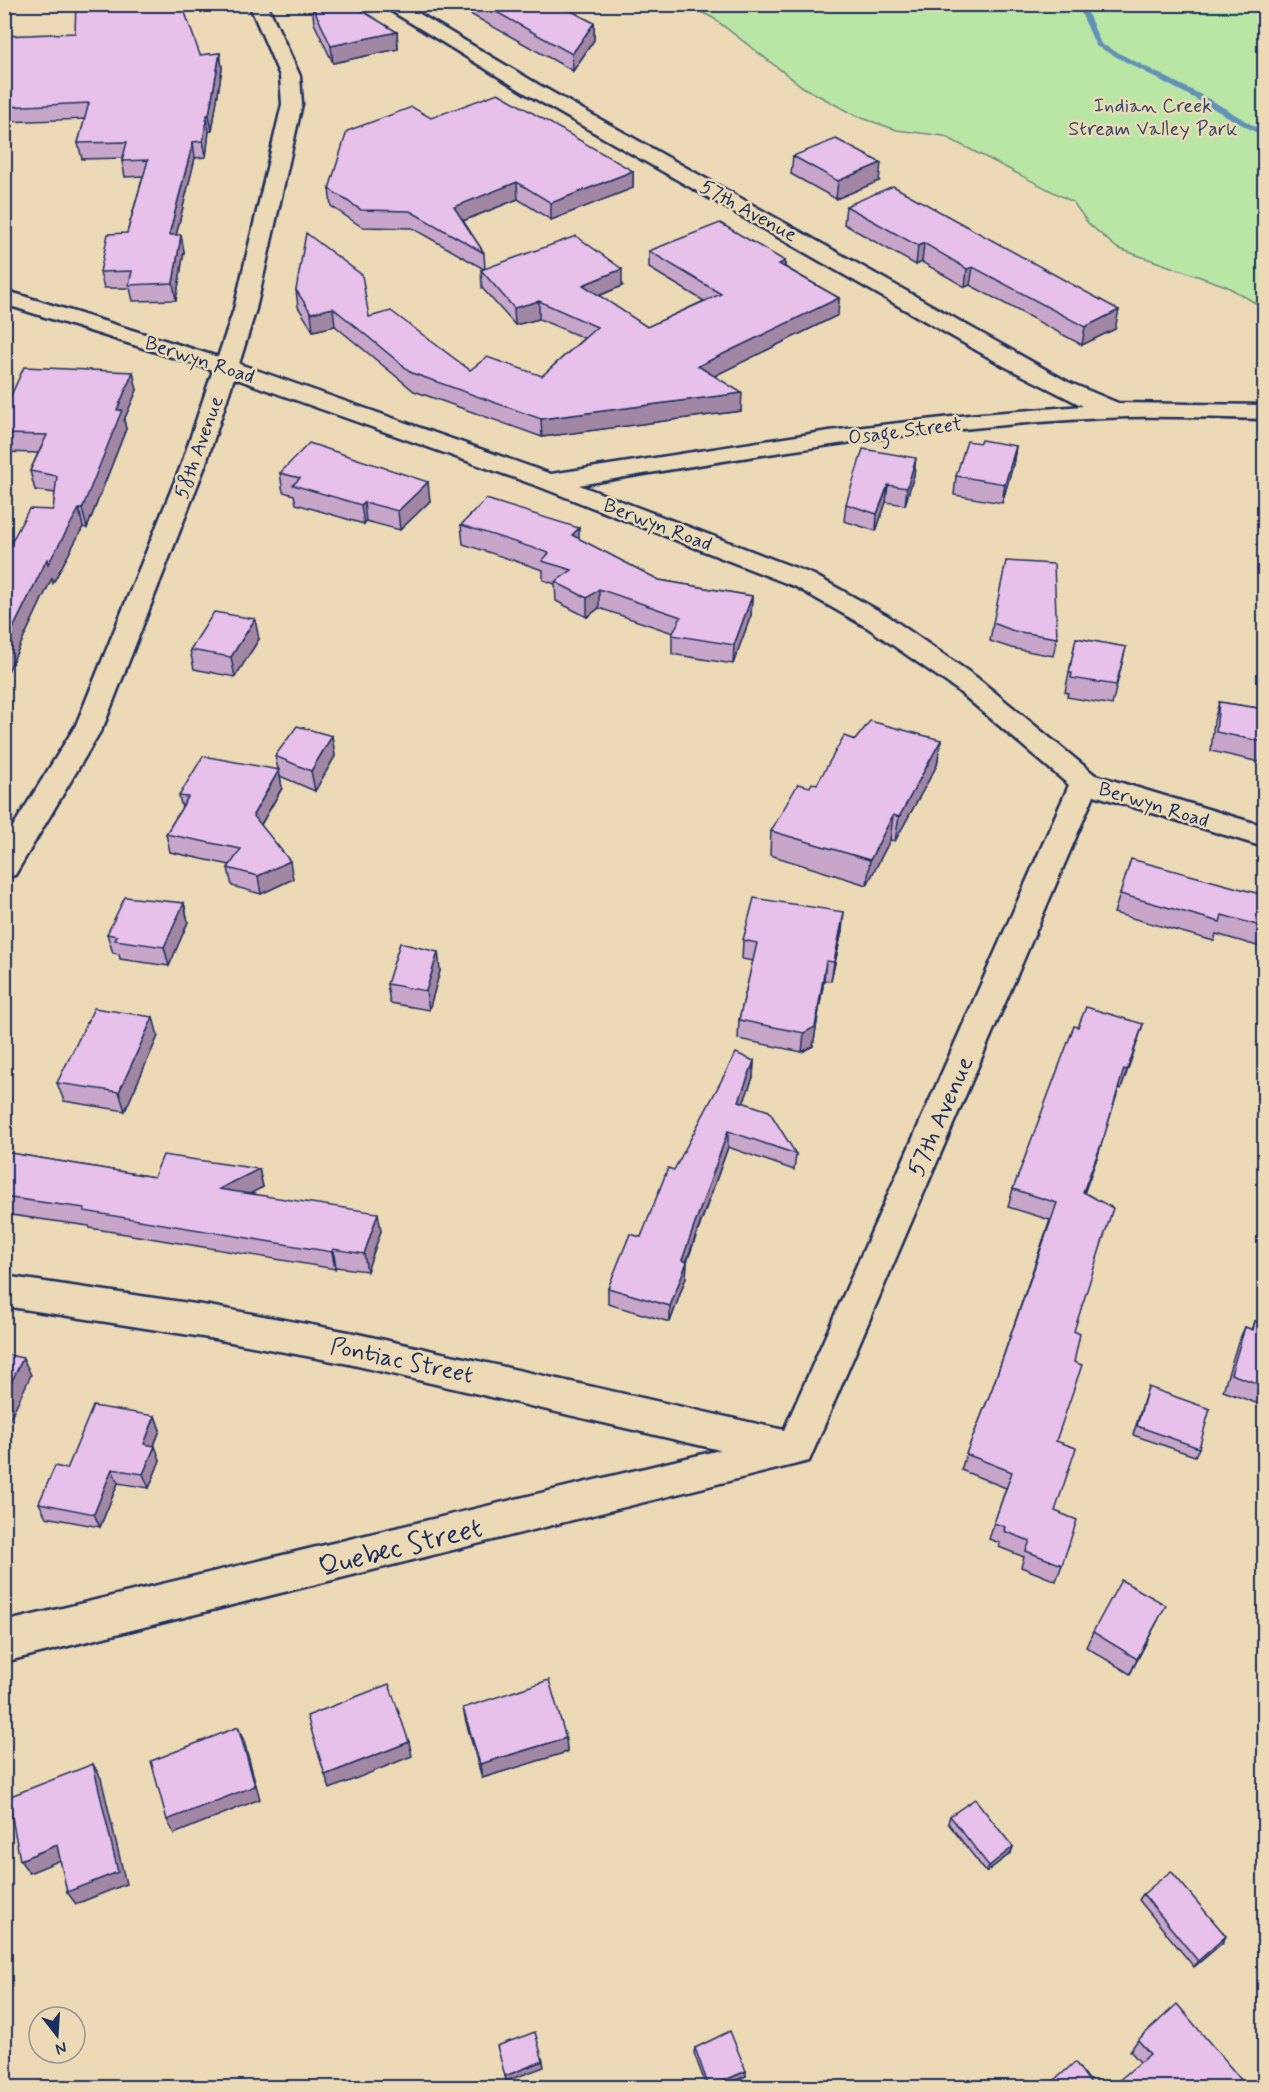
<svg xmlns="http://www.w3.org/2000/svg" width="1269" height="2092" font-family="Mynerve,sans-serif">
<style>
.green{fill:#b9e6a4;stroke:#6a8a81;stroke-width:1.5}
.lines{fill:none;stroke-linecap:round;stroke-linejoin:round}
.stream{fill:#6291b8;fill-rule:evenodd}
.minor-casing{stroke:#1b2f5e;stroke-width:5}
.minor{fill:#ecd9b6;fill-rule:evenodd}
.wall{fill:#c7a6c9;stroke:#1b2f5e;stroke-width:1.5}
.shaded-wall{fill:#a287a4;stroke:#1b2f5e;stroke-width:1.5}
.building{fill:#e7c1ea;stroke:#1b2f5e;stroke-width:1.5}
.labels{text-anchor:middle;stroke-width:5;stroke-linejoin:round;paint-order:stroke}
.far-park-label{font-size:20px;fill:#334a68;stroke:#ecd9b6}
.far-street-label{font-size:20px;fill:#1b2f5e;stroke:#ecd9b6}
.street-label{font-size:24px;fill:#1b2f5e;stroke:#ecd9b6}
.near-street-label{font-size:28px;fill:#1b2f5e;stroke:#ecd9b6}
</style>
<rect width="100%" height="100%" fill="#ecd9b6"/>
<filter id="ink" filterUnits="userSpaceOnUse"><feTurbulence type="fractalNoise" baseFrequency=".0167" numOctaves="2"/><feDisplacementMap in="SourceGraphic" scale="12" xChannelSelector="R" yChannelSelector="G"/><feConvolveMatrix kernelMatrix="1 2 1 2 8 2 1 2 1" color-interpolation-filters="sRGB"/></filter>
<g filter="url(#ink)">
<!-- green -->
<polygon class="green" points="687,5 1264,5 1264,308 1226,286 1117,248 1088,223 1073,202 944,136 897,130 856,116 803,87 713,18"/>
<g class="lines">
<!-- stream -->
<polygon class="stream" points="1077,4 1084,4 1101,44 1211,100 1264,132 1264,137 1205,104 1096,46"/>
<defs>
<path id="minor" d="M249,4H267L300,76L302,104L256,309L239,364L551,474L829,431L969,415L1083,406L1004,366L525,93L380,4H403L539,85L1068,382L1118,403L1264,405V419C1219,418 1173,416 1128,417C944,424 760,454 579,485L814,575L888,616L976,677L1095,775L1264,826V847L1094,795L809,1461L4,1662V1622L720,1450L349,1364L209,1338L4,1306V1276L209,1306L349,1332L784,1430L1069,785L956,689L868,628L796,587L540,487L234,378L205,466L104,725L15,875L4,878V841L76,725L181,466L213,370L4,304V290L218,357L234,309L282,104L280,76Z"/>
</defs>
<!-- minor casing -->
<use href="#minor" class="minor-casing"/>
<!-- minor -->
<use href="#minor" class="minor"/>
</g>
<!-- wall -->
<g class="wall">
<polygon points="460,4 558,4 594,23 594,40 573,71 461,9"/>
<polygon points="312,5 397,32 398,49 333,63 314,23"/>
<polygon points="4,36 200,55 220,53 222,68 212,131 209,131 206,157 195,158 176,235 184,251 176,300 133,301 130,288 104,288 100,272 127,233 143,176 125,177 122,161 123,158 82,159 78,143 85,119 4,122"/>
<polygon points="431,118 633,171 633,188 551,220 518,199 463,221 484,253 485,269 622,286 599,296 647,327 704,301 649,268 649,251 785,261 785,267 839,298 838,315 714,376 741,411 542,437 414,391 335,326 313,331 298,307 296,290 369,317 470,370 542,376 584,338 539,319 515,325 482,288 481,270 484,269 412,228 362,227 331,206 329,189"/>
<polygon points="793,156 879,181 836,199 791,174"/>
<polygon points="846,206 1115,329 1082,345 970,285 965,287 922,262 916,265 844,224"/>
<polygon points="137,390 124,420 126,429 87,528 83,527 53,583 52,578 8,671 4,671 4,556 53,510 55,493 35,490 30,471 38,453 4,452 4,411"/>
<polygon points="980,443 1016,446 1013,465 1002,503 954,495 956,476"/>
<polygon points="280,473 430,501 400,530 366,521 364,524 296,504 294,495 283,492"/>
<polygon points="914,475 905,505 886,502 876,531 844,521 846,504"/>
<polygon points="461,525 579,539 659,580 752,596 751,615 733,664 672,654 672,635 673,633 599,608 587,617 556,601 555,584 543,580 543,570 463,544"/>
<polygon points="993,623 1057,638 1053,656 1011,648 990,641"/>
<polygon points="1076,638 1126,647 1112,705 1067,697 1068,693 1065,692"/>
<polygon points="259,639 235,677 194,669 190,650"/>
<polygon points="1219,702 1264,709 1264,763 1211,751 1214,721"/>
<polygon points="332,736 335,756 315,791 280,776 282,788 261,825 293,879 261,894 232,886 228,868 230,865 170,852 166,834 182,808 179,796 278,769 275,756"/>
<polygon points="855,740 941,740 937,765 895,841 890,840 867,885 770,855 771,831 810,787 817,784"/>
<polygon points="1264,885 1264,948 1216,934 1214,941 1114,913 1120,894 1259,894"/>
<polygon points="184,903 188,922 169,966 120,959 119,954 113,953 107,934"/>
<polygon points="842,931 831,981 824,980 813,1046 802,1052 738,1039 739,1020 753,961 742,959 743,940"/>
<polygon points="438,952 440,971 429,1010 390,1003 387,984"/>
<polygon points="1143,1024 1121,1089 1119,1088 1098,1155 1084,1192 1074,1331 1056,1441 1055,1511 1062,1565 1056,1581 1021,1567 1024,1557 999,1547 1000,1543 989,1539 1006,1488 961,1470 966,1454 992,1389 1050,1220 1008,1207 1013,1189 1078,1027"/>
<polygon points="158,1036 125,1111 64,1101 57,1083"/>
<polygon points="754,1061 753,1077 743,1103 796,1154 794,1170 728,1147 687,1262 686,1277 670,1322 608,1304 608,1288 641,1237 674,1170"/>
<polygon points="4,1152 154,1177 259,1169 263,1187 250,1193 381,1231 367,1271 336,1267 335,1269 90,1228 89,1226 4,1214"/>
<polygon points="1255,1321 1264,1325 1264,1406 1223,1391 1237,1345 1245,1327 1252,1330"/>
<polygon points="1148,1387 1199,1448 1195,1456 1133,1435"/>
<polygon points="155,1416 160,1430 154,1446 160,1460 149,1488 118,1483 100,1527 46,1517 39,1503 67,1469"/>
<polygon points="1158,1620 1130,1674 1086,1647 1093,1632"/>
<polygon points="463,1708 566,1738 567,1752 482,1778 466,1722"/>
<polygon points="950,1816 1011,1853 986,1872 948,1823"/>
<polygon points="1264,1859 1264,1873 1259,1866"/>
<polygon points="1143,1894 1226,1936 1222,1943 1194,1967 1139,1900"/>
<polygon points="1138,2040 1248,2088 1140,2062 1130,2051"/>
<polygon points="695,2048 746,2076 718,2088 707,2088 694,2053"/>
</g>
<!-- shaded-wall -->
<g class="shaded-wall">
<polygon points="594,23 594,40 573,71 572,54"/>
<polygon points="397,32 398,49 333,63 331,46"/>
<polygon points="220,53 222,68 212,131 209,115"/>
<polygon points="207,115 209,131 206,157 203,141"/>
<polygon points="193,142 195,158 172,252 169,235"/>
<polygon points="881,163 879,181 836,199 838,181"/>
<polygon points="633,171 633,188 551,220 551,203"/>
<polygon points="517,182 518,199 455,224 454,207"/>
<polygon points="181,235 184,251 176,300 173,283"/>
<polygon points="924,243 922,262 916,265 918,246"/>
<polygon points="785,261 784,278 779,264"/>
<polygon points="973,267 970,285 965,287 967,269"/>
<polygon points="622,269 622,286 583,302 583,285"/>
<polygon points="839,298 838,315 698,384 698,366"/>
<polygon points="539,301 539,319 515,325 514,308"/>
<polygon points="333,308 335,326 313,331 311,313"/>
<polygon points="1119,310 1115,329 1082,345 1085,327"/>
<polygon points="133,372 137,390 124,420 126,429 87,528 82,509 117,410"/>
<polygon points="742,393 741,411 542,437 541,419"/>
<polygon points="1016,446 1013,465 1002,503 1005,484"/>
<polygon points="916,458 914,475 905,505 907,488"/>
<polygon points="428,482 430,501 400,530 398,511"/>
<polygon points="888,485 886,502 876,531 877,514"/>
<polygon points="364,502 366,521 364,524 361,505"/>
<polygon points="79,509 83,527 53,583 52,578 8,671 4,660 4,647 47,559"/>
<polygon points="579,528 579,547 572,535"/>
<polygon points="599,589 599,608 587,617 587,598"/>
<polygon points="752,596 751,615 733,664 734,645"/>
<polygon points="255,619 259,639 235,677 231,657"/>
<polygon points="332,736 335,756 315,791 311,771"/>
<polygon points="941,740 937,765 895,841 899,817"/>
<polygon points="279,770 282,788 256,833 253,815"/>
<polygon points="893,815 890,840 867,885 870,860"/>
<polygon points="290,861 293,879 261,894 258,876"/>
<polygon points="184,903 188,922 169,966 164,947"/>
<polygon points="844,912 842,931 831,981 834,962"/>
<polygon points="438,952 440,971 429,1010 426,991"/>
<polygon points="826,961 824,980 813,1046 802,1052 804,1033"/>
<polygon points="153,1017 158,1036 125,1111 119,1092"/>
<polygon points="1143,1024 1137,1043 1121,1089 1127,1070"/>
<polygon points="754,1061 753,1077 738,1118 739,1101"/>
<polygon points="1124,1069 1098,1155 1078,1210 1083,1192"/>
<polygon points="4,1116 10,1129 4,1139"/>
<polygon points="728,1131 728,1147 681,1276 682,1260"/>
<polygon points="259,1169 263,1187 224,1207 219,1189"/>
<polygon points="378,1213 381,1231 367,1271 364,1254"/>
<polygon points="333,1249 336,1267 335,1269 332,1252"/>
<polygon points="687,1262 686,1277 670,1322 670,1306"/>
<polygon points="23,1358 31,1375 4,1431 4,1397"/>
<polygon points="155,1416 160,1430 149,1458 144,1444"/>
<polygon points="155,1446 160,1460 149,1488 143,1474"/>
<polygon points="112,1469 118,1483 100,1527 94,1514"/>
<polygon points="1166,1605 1158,1620 1130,1674 1137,1659"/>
<polygon points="238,1727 244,1741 260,1799 174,1834 167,1820"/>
<polygon points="566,1738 567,1752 482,1778 480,1764"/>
<polygon points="409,1742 412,1756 330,1789 325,1775"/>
<polygon points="93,1764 101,1778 126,1884 76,1904 67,1892"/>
<polygon points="57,1845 66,1858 29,1873 20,1860"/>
<polygon points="1013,1847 1011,1853 986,1872 989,1866"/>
<polygon points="1226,1936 1222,1943 1194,1967 1198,1961"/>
<polygon points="543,2061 544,2067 506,2081 505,2076"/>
<polygon points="746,2071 746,2076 718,2088 709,2088 709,2087"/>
</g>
<!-- building -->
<g class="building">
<polygon points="76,4 182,4 200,55 220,53 209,115 207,115 203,141 193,142 169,235 181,235 173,283 129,285 132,271 100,272 108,234 127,233 148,160 122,161 127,142 78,143 89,103 4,107 4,36 75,33"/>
<polygon points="318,4 351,4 397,32 331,46 312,5"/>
<polygon points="482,4 558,4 594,23 572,54"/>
<polygon points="498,93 633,171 551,203 517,182 454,207 484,253 410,211 361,210 329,189 347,131 412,107 431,118"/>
<polygon points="836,139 881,163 838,181 793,156"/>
<polygon points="893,186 1119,310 1085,327 973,267 967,269 924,243 918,246 846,206"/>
<polygon points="720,223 785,261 779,264 839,298 698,366 742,393 541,419 412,373 333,308 311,313 296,290 306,233 362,275 369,317 391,311 470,370 487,357 542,376 597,327 539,301 514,308 481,270 576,236 622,269 583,285 647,327 721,294 649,251"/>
<polygon points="24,367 133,372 117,410 122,410 82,509 79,509 48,564 47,559 4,647 4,556 29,509 53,510 57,476 30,471 47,435 4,434 4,411"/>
<polygon points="981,440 1016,446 1005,484 956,476 967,441 980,443"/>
<polygon points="309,443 428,482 398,511 364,502 361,505 293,485 300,478 280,473"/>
<polygon points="863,449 916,458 907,488 888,485 877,514 846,504"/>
<polygon points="486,499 579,528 572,535 659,580 752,596 734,645 672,635 681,617 599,589 587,598 555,582 572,570 542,561 549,553 461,525"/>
<polygon points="1006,561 1054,564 1057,638 1014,631 993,623"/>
<polygon points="214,612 255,619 231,657 190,650"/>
<polygon points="1076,638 1126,647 1116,685 1071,678 1072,673 1069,673"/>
<polygon points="1219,702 1264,709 1264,742 1216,732"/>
<polygon points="870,721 941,740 899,817 893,815 870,860 771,831 798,784 810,787 812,783 817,784 844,736 855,740"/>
<polygon points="297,726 332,736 311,771 275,756"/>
<polygon points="203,756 279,770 253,815 290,861 258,876 228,868 241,849 166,834 188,797 179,796"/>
<polygon points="1131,859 1260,894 1263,885 1264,885 1264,927 1222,915 1220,922 1120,894"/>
<polygon points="125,897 184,903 164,947 115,940 117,936 107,934"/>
<polygon points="754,898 844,912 834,962 826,961 815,1027 804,1033 739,1020 757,943 743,940"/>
<polygon points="400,943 438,952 426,991 387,984"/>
<polygon points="1086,1007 1143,1024 1127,1070 1124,1069 1104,1137 1083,1192 1113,1208 1074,1331 1080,1334 1074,1362 1082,1365 1056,1441 1076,1448 1055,1511 1077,1520 1062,1565 1026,1551 1030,1541 1004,1531 1005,1527 994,1523 1012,1472 966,1454 992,1389 1057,1203 1013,1189 1074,1026 1078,1027"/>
<polygon points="94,1008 153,1017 119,1092 57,1083"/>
<polygon points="736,1053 754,1061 739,1101 769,1111 796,1154 728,1131 682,1260 687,1262 670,1306 608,1288 630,1234 641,1237 668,1168 674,1170"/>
<polygon points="4,1152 154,1177 163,1155 259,1169 219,1189 378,1213 364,1254 333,1249 332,1252 84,1211 85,1208 4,1197"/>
<polygon points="1255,1321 1264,1325 1264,1386 1231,1374 1245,1327 1253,1330"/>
<polygon points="4,1354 23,1358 4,1397"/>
<polygon points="1148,1387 1210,1409 1199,1448 1137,1426"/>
<polygon points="93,1406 155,1416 144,1444 155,1446 143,1474 112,1469 94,1514 39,1503 55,1466 67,1469"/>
<polygon points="1121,1580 1166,1605 1137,1659 1093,1632"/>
<polygon points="549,1680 566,1738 480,1764 463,1708"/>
<polygon points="389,1684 409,1742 325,1775 307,1716"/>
<polygon points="238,1727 255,1786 167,1820 151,1761"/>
<polygon points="93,1764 118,1872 67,1892 57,1845 20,1860 8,1797"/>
<polygon points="975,1799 1013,1847 989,1866 950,1816"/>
<polygon points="1171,1871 1226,1936 1198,1961 1143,1894"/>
<polygon points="1177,2004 1248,2088 1110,2088 1150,2054 1138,2040"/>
<polygon points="730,2031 746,2071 709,2087 695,2048"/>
<polygon points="535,2032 543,2061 505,2076 497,2046"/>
<polygon points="1075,2062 1094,2088 1046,2088"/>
</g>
</g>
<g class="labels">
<!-- far-park labels -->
<g class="far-park-label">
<text x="1153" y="112">Indian Creek<tspan x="1153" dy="23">Stream Valley Park</tspan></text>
</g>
<!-- far-street labels -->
<g class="far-street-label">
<text transform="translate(749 210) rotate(29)" y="7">57th Avenue</text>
<text transform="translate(200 359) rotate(18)" y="7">Berwyn Road</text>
<text transform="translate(905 430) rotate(-7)" y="7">Osage Street</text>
<text transform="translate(198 447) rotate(-70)" y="7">58th Avenue</text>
<text transform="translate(658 524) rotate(21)" y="7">Berwyn Road</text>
<text transform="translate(1154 804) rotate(17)" y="7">Berwyn Road</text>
</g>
<!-- street labels -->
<g class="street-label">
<text transform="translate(940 1116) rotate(-66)" y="8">57th Avenue</text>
<text transform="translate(402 1360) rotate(12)" y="8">Pontiac Street</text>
</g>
<!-- near-street labels -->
<g class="near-street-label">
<text transform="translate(400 1546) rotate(-14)" y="10">Quebec Street</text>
</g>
</g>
<!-- margin -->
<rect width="1269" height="2092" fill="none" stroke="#ecd9b6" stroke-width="24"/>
<rect x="12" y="12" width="1245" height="2068" fill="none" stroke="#1b2f5e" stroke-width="2" filter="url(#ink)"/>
<!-- north arrow -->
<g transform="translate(57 2035) rotate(163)"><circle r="28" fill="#ecd9b6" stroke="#989593" stroke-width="1.5"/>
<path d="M0-4.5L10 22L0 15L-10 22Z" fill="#1b2f5e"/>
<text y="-9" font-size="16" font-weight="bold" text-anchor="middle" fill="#1b2f5e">N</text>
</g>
</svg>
